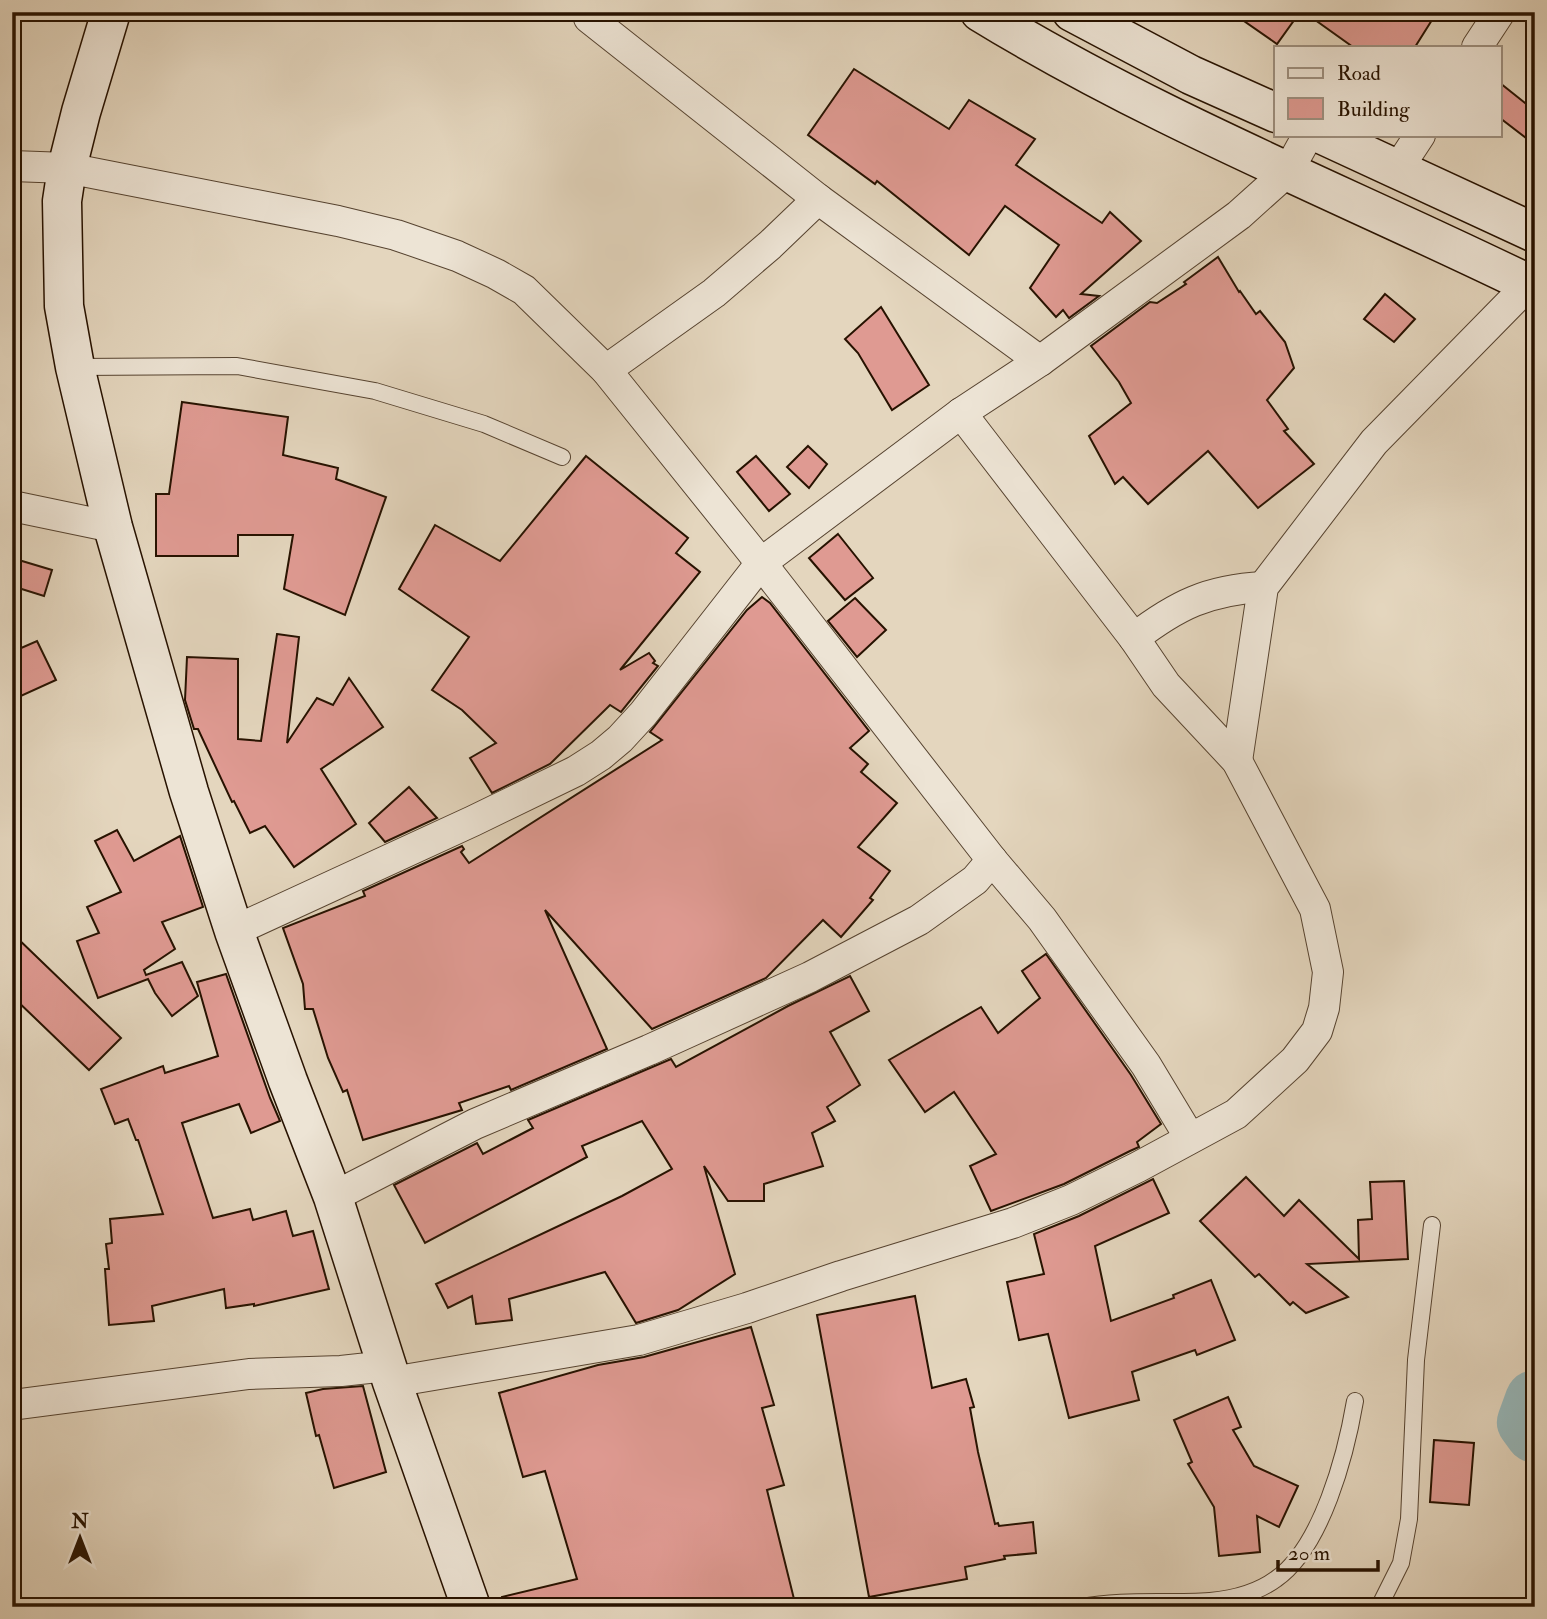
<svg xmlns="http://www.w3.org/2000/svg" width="1547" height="1619" font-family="'IM FELL Double Pica',serif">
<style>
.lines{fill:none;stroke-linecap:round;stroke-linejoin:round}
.river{stroke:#97b7b9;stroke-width:60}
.building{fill:#df9a92;stroke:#271200;stroke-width:2}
.service-casing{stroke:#564330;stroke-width:18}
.minor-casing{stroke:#564330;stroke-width:32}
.secondary-casing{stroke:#271200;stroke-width:41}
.service{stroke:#ede4d5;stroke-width:16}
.minor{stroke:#ede4d5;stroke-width:30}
.secondary{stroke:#ede4d5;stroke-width:38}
</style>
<rect width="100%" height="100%" fill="#e4d6be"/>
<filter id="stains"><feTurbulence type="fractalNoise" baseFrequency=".00286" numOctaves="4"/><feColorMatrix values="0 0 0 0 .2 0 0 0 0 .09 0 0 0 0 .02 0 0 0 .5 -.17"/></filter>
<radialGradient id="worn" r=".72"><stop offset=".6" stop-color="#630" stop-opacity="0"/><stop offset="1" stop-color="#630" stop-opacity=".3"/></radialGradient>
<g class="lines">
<!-- river -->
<polyline class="river" points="1535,1400 1527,1422 1535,1433"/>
</g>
<!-- building -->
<g class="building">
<polygon points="1231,12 1300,12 1277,44"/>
<polygon points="1304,12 1437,12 1415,47 1353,47"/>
<polygon points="854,69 949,129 969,100 1035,139 1016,165 1102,223 1110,212 1141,241 1081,294 1099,296 1069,318 1063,310 1056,317 1030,288 1059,245 1005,206 969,255 877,181 875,184 808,135"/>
<polygon points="1500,83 1535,111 1535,145 1500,118"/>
<polygon points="1218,257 1239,292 1240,291 1256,314 1260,311 1285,342 1294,368 1267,400 1288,429 1284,431 1314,464 1258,508 1208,451 1148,504 1123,477 1115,484 1089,436 1131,403 1119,382 1091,346 1150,302 1157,303 1186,284 1184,282"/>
<polygon points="1385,294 1415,319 1394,342 1364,319"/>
<polygon points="881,307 929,385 892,410 858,353 845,339"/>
<polygon points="182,402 288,417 283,455 338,468 336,479 386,497 345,615 284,589 293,535 238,535 238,556 156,556 156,494 169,494"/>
<polygon points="808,446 827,464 809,488 787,467"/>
<polygon points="586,456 688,538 676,553 700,572 620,670 649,653 655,661 653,663 658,666 621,712 610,705 550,764 492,793 470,758 496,743 462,710 432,690 469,637 399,589 435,525 500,561"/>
<polygon points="756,456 790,494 769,511 737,472"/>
<polygon points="838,534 873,578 845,600 809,558"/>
<polygon points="12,558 52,570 44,596 12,586"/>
<polygon points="762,597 770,603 869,731 850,748 868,764 861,772 897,803 858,847 890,871 870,898 873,900 841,937 823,920 766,978 652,1029 545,910 607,1049 511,1090 509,1086 459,1103 462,1110 363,1140 347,1090 343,1092 328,1058 313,1009 305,1009 303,984 283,928 365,896 363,891 462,846 464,849 461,852 469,863 662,740 650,732 747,610"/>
<polygon points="855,598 886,630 857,657 828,621"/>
<polygon points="277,634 299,637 287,743 317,698 333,705 349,678 383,727 321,769 356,824 294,867 265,826 250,833 234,801 232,802 198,729 194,729 185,700 187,657 238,659 238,739 261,741"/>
<polygon points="37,641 56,680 12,700 12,652"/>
<polygon points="409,787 437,818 385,842 369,823"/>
<polygon points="117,830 134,861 180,836 203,907 162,922 175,949 144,970 146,975 182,962 198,996 172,1016 155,993 148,979 98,998 77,941 99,933 87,907 121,892 95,841"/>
<polygon points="12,933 121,1038 89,1070 12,996"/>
<polygon points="1046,954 1131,1075 1161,1124 1137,1142 1139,1147 1130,1151 1064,1184 991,1211 970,1166 996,1154 954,1092 925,1112 889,1060 981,1007 998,1033 1040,998 1022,971"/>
<polygon points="226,974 270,1098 280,1121 251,1133 239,1104 182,1123 213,1218 250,1209 253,1220 286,1211 293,1236 313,1231 329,1289 254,1306 254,1304 226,1308 224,1289 152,1306 154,1321 109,1325 105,1269 109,1269 106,1244 112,1243 110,1219 163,1214 138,1140 136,1140 128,1119 115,1124 101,1089 163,1066 165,1073 218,1056 197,982"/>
<polygon points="850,976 869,1011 830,1032 860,1085 827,1107 835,1121 812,1133 823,1166 764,1184 764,1201 728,1201 704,1166 735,1274 678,1310 636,1323 605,1272 509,1299 512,1320 476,1324 472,1296 448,1308 436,1284 622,1196 672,1169 642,1121 582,1146 587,1157 425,1243 394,1185 477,1143 483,1154 533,1128 528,1120 671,1059 676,1067 788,1006"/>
<polygon points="1246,1177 1284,1216 1299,1200 1359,1259 1358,1220 1372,1219 1370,1182 1404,1181 1408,1259 1307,1264 1348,1297 1306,1313 1293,1302 1290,1305 1259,1274 1255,1277 1200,1221"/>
<polygon points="1153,1179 1169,1213 1095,1246 1111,1321 1174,1298 1173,1295 1211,1280 1235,1340 1197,1355 1195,1350 1132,1372 1139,1400 1069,1418 1048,1334 1019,1340 1007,1282 1044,1274 1034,1234 1079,1216"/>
<polygon points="915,1296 932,1388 966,1379 974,1407 970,1408 978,1452 995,1524 998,1523 999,1526 1033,1522 1036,1553 1004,1556 1005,1559 965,1567 967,1579 869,1597 817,1315"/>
<polygon points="751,1327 774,1405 762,1408 784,1485 767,1490 795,1603 781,1607 503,1607 502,1597 577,1579 545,1471 523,1477 499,1393 598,1365 644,1357"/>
<polygon points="363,1386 386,1472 334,1488 319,1435 316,1436 306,1393 323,1389"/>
<polygon points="1228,1397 1241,1427 1233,1430 1254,1466 1298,1486 1279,1527 1257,1516 1260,1552 1219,1556 1214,1507 1188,1464 1192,1462 1174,1420"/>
<polygon points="1434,1440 1474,1443 1469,1505 1430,1502"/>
</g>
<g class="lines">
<defs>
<g id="service">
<polyline points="75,367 237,366 375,391 484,424 562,457"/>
<path d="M1081,1607C1123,1599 1167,1604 1210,1601C1232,1599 1257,1593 1276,1579C1322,1547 1346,1454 1355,1401"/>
<polyline points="1379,1607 1401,1563 1409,1519 1416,1360 1432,1225"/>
</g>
<g id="minor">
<polyline points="589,18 818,199 1040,361"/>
<polyline points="1477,47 1500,12"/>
<polyline points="12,166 67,168 338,221 396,235 457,256 496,274 524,290 606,370 761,563 992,860 1042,919 1146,1065 1190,1138"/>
<polyline points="1397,170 1420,135"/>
<polyline points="606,370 714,293 770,245 818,199"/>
<polyline points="12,506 113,527"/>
<path d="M1134,638C1177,605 1208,590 1263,587"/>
<polyline points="1237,761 1263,587 1374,442 1529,284"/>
<polyline points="234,931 473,821 576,771 601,755 620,739 643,714 761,563 961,413 1040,361 1239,215 1288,171 1308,135"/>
<polyline points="333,1197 475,1124 649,1050 810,977 919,920 975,880 992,860"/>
<polyline points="392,1382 639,1340 747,1308 841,1276 1013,1223 1071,1200 1138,1167 1236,1114 1295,1060 1317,1031 1324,1008 1328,972 1315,909 1237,761 1166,685 1134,638 961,413"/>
<polyline points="12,1405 249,1374 341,1371 387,1366"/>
</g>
<g id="secondary">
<polyline points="111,12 81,112 67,168 62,201 64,306 75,367 113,527 189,792 234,931 288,1081 333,1197 392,1382 471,1607"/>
<path d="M980,12C1156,120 1349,196 1535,287"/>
<polyline points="1072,12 1191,75 1276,113"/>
<polyline points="1323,135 1535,233"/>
</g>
</defs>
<!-- service casing -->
<use href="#service" class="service-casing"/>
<!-- minor casing -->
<use href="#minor" class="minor-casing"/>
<!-- secondary casing -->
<use href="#secondary" class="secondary-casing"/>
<!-- service -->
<use href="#service" class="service"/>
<!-- minor -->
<use href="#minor" class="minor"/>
<!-- secondary -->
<use href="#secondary" class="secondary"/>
</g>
<!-- margin -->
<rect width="1547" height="1619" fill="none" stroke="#e4d6be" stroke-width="42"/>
<rect x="14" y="14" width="1519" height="1591" fill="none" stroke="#271200" stroke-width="3.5"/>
<rect x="21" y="21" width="1505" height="1577" fill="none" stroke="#271200" stroke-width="2"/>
<!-- legend -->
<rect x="1274" y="46" width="228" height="91" fill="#ede4d5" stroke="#9e9080" stroke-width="2"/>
<rect x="1288" y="68" width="35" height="10" fill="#ede4d5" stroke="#9e9080" stroke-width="2"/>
<text x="1337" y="80" font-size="21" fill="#271200">Road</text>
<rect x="1288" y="98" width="35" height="21" fill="#df9a92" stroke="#9e9080" stroke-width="2"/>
<text x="1337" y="116" font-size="21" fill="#271200">Building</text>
<!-- north arrow -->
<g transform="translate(80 1538)" stroke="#ede4d5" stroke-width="5" paint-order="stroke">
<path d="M0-5L12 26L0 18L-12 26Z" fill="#271200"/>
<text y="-10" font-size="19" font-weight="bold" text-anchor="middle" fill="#271200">N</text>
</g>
<!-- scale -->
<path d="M1278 1560v10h100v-10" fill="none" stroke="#271200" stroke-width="3.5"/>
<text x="1288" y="1560" font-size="21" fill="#271200" stroke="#ede4d5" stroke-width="5" paint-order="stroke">20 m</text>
<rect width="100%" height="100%" filter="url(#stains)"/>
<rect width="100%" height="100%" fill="url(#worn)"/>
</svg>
